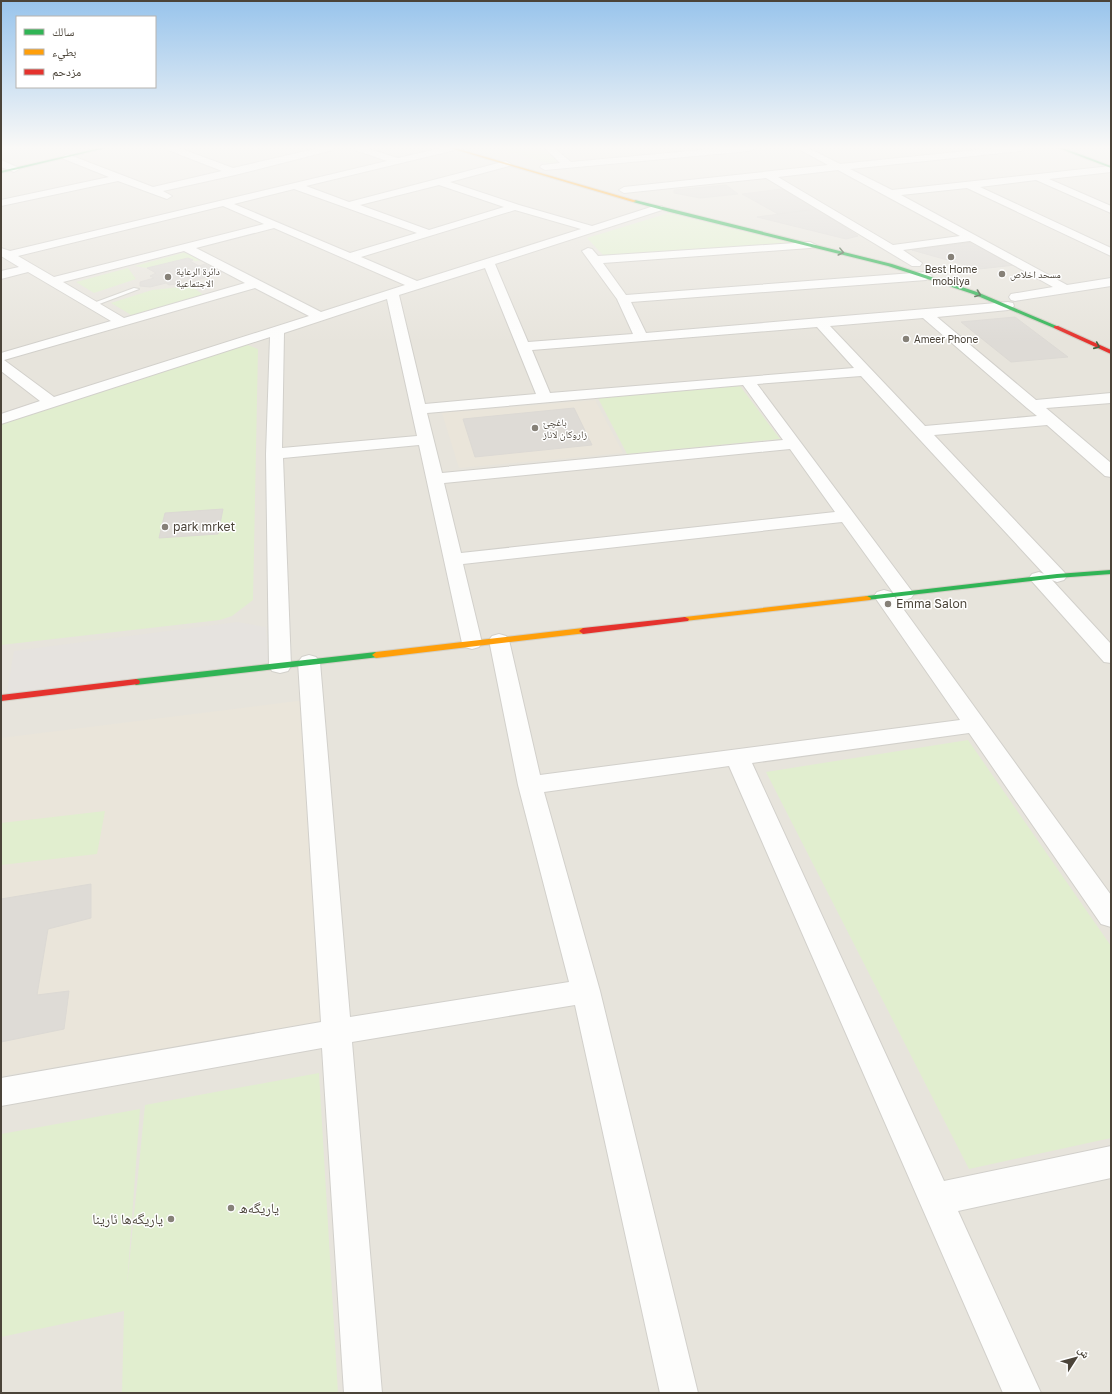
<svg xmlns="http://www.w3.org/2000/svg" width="1112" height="1394" font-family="'Golos Text','Noto Naskh Arabic',sans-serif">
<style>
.residential{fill:#e7e4dc}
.education{fill:#eae5da}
.green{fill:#e1eecf}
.parking{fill:#e6e3df}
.building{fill:#dedbd6;stroke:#dcd9d4}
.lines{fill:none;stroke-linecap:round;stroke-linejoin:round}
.lane-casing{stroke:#d2d0cb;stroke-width:2}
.street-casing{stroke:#d2d0cb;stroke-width:2}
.fast-casing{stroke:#d3cfc5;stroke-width:2}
.slow-casing{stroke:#d3cfc5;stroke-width:2}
.jam-casing{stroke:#d3cfc5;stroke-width:2}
.lane{fill:#fdfdfc;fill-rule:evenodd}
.street{fill:#fdfdfc;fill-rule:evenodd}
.fast{fill:#30b455;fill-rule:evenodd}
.slow{fill:#ff9f0a;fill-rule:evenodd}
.jam{fill:#e5322d;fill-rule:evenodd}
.oneway{stroke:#446040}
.poi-dot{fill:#868178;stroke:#fff;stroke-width:1.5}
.labels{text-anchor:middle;stroke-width:3;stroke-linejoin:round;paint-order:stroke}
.far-poi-label{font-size:10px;fill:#4b4439;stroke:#fff;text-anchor:start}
.poi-label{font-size:12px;fill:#4b4439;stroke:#fff;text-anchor:start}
.near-poi-label{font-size:14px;fill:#4b4439;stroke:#fff;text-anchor:start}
</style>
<rect width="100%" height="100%" fill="#f4f2ee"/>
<!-- residential -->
<polygon class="residential" points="1,148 1111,148 1111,1393 1,1393 1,168 3,168 1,167"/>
<!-- education -->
<g class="education">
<polygon points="595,400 623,453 459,468 442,413"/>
<polygon points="305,700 321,1023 1,1076 1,738"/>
</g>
<!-- green -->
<g class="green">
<polygon points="495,148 541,148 559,162 552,164"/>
<polygon points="669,213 790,243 604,256 587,238"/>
<polygon points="186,252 203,260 195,261 188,258 147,268 135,266"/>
<polygon points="128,268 136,279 94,293 76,282"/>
<polygon points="191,286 205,296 133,316 111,303 152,290"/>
<polygon points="245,344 258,349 253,600 232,616 220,620 1,645 1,422 137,381"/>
<polygon points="740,386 780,439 627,454 598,398"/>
<polygon points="968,740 1111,946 1111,1138 969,1169 766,772"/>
<polygon points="105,811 97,854 1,865 1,823"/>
<polygon points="319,1073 338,1393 122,1393 124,1311 1,1337 1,1134 140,1109 127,1285 145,1105"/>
</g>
<!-- parking -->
<polygon class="parking" points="237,622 266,627 269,667 6,697 14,651"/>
<!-- building -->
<g class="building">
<polygon points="726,185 738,194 700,198 674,193 674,190"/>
<polygon points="782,189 818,209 778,214 742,194"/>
<polygon points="818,209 858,236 846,239 757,217"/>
<polygon points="972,242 1015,265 979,269 912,250"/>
<polygon points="188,258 193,260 190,261 199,266 205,264 222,272 191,282 169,285 166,283 150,287 140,286 140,282 154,278 150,276 156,273 147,268"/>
<polygon points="1015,317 1068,357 1011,362 961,322"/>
<polygon points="574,408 592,445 475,457 463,419"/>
<polygon points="223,509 218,534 159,538 165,513"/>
<polygon points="91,884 91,918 48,929 37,995 69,991 64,1029 1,1042 1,899"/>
</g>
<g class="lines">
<defs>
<polygon id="lane" points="134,288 139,289 94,306 88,305"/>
<g id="street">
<polygon points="167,148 179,148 233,168 319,148 335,148 333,150 235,175 163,191 172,196 167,199 118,181 1,206 1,200 109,177 64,159 62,157 67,154 153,187 222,171 168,150"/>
<path d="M354,148H366L398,158L441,148H457L455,150L306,186L349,202L506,161L511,164L509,166L450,182L519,205L592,226L654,206H662L663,208L662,210L495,264L528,342L633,334L617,299L582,251L588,248L592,249L598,256L810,242L816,245L810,248L603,263L626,295L926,272L932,276L926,280L631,302L646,333L1008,302L1013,303L1014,306L1008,310L937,317L1036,400L1111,393V403L1046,408L1111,463V477L1105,476L1047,425L934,435L1064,572L1067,576L1064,580L1057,582L1052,580L1111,644V663L1104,662L1029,578L1032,574L1039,572L1044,574L861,376L757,384L911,590L914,594L911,598L904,600L897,598L842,522L463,564L482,643L479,647L472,649L465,647L462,643L419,445L283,458L291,666L288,671L280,673L272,671L269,666L266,454L270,337L1,424V414L40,401L1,371V353L111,321L28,272L1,279V271L19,267L1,256V248L10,251L387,161L355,150ZM439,185L504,207L429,230L360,205ZM294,189L417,233L350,253L234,204ZM223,206L264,224L54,277L18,256ZM515,210L581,229L417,281L361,257ZM274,228L405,285L321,312L196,248ZM184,251L245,283L124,318L63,282ZM485,268L536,394L425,404L399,295ZM255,288L309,316L54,397L4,360ZM387,299L417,436L282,448L284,333ZM923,318L1027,408L1037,416L925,426L830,326ZM817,327L854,368L550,393L532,350ZM743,385L783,440L442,473L427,413ZM790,449L835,512L461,553L444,483Z"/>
<polygon points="545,148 554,148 571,162 722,148 754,148 749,151 545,170 540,167 542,165 560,163"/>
<path d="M797,148H808L840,164L996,148H1025L1020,151L850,169L892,190L1111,166V172L1049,179L1111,206V213L1036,180L980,187L1111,248V256L967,188L901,195L1067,285L1111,278V286L1015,301L1011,300L1009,297L1011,294L1053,287L970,241L903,250L922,263L920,266H912L766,178L624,193L619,190L624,187L828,165ZM838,170L960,236L893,245L778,177Z"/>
<polygon points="1,160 17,167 19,169 14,172 1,167"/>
<polygon points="884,590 891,592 1111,895 1111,927 1101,924 969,733 752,763 944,1181 1111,1146 1111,1178 958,1211 1041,1393 1003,1393 729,766 544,792 600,991 698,1393 660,1393 575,1005 352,1042 382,1393 344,1393 322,1048 1,1106 1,1078 321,1022 298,662 302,657 309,655 316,657 320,662 350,1017 569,982 518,785 489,640 492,636 499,634 506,636 509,640 540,775 960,720 874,596 877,592"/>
</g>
<g id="fast">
<polygon points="100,148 106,148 1,173 1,171"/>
<polygon points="1058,148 1063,148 1111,166 1111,168"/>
<polygon points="635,200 892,264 977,292 1059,327 1054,328 973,294 888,266 670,212 633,202"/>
<polygon points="1111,570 1111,574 1057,578 867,600 863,598 867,596 1057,574"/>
<polygon points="376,652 379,653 380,655 379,657 136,685 132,682 136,679"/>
</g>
<g id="slow">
<polygon points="450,148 455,148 637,201 633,202"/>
<polygon points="867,596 871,598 870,600 685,621 681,619 685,617"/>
<polygon points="583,628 587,631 586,633 376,658 372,655 376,652"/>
</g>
<g id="jam">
<polygon points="1054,326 1058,326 1111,350 1111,354 1054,328"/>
<polygon points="685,617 689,619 688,621 583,634 579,631 583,628"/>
<polygon points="136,679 139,680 140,682 139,684 1,701 1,695"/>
</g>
</defs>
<!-- lane casing -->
<use href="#lane" class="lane-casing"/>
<!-- street casing -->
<use href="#street" class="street-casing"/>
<!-- fast casing -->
<use href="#fast" class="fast-casing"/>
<!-- slow casing -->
<use href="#slow" class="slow-casing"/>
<!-- jam casing -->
<use href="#jam" class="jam-casing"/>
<!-- lane -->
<use href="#lane" class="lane"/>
<!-- street -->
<use href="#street" class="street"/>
<!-- fast -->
<use href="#fast" class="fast"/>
<!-- slow -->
<use href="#slow" class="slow"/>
<!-- jam -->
<use href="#jam" class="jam"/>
</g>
<!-- one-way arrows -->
<defs><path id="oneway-chevron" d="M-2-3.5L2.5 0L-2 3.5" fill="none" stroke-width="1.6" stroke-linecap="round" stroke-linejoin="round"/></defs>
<g class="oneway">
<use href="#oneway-chevron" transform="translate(841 252) rotate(14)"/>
<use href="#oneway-chevron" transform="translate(978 294) rotate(21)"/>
<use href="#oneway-chevron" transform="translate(1097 346) rotate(24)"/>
</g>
<!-- sky -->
<linearGradient id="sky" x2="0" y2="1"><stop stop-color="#98c4ec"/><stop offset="0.43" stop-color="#faf9f7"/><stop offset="1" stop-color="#faf9f7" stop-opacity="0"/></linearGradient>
<rect width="1112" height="343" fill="url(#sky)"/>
<!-- markers -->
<g class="poi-dot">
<circle cx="951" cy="257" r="4"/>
<circle cx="1002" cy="274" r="4"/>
<circle cx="168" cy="277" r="4"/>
<circle cx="906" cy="339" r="4"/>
<circle cx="535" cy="428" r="4"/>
<circle cx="165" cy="527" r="4"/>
<circle cx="888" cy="604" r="4"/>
<circle cx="231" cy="1208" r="4"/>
<circle cx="171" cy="1219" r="4"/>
</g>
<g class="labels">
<!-- far-poi labels -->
<g class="far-poi-label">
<text x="951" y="273" text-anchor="middle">Best Home<tspan x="951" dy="12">mobilya</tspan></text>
<text x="176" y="275">دائرة الرعاية<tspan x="176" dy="12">الاجتماعية</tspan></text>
<text x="1010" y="278">مسحد اخلاص</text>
<text x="914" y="343">Ameer Phone</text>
<text x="543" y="426">باغچێ<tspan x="543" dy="12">زاروكان لاناز</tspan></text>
</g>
<!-- poi labels -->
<g class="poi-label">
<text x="173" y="531">park mrket</text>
<text x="896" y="608">Emma Salon</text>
</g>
<!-- near-poi labels -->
<g class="near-poi-label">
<text x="239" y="1213">یاریگه‌ه</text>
<text x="163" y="1224" text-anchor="end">ياريگەها ئارينا</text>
</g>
</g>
<!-- border -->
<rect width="1112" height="1394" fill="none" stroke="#4b4439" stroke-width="4"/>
<!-- legend -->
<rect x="16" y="16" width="140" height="72" fill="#ffffff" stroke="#b7b4b0"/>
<rect x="24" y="29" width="20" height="6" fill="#30b455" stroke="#b7b4b0"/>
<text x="52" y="36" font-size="12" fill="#4b4439">سالك</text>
<rect x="24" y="49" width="20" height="6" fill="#ff9f0a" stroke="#b7b4b0"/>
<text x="52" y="56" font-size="12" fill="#4b4439">بطيء</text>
<rect x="24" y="69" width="20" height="6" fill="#e5322d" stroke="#b7b4b0"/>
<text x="52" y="76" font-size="12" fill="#4b4439">مزدحم</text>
<!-- north arrow -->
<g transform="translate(1076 1358) rotate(54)" stroke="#ffffff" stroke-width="3" paint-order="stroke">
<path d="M0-3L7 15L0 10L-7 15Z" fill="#4b4439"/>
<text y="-6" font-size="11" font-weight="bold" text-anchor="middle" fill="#4b4439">ش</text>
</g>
</svg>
